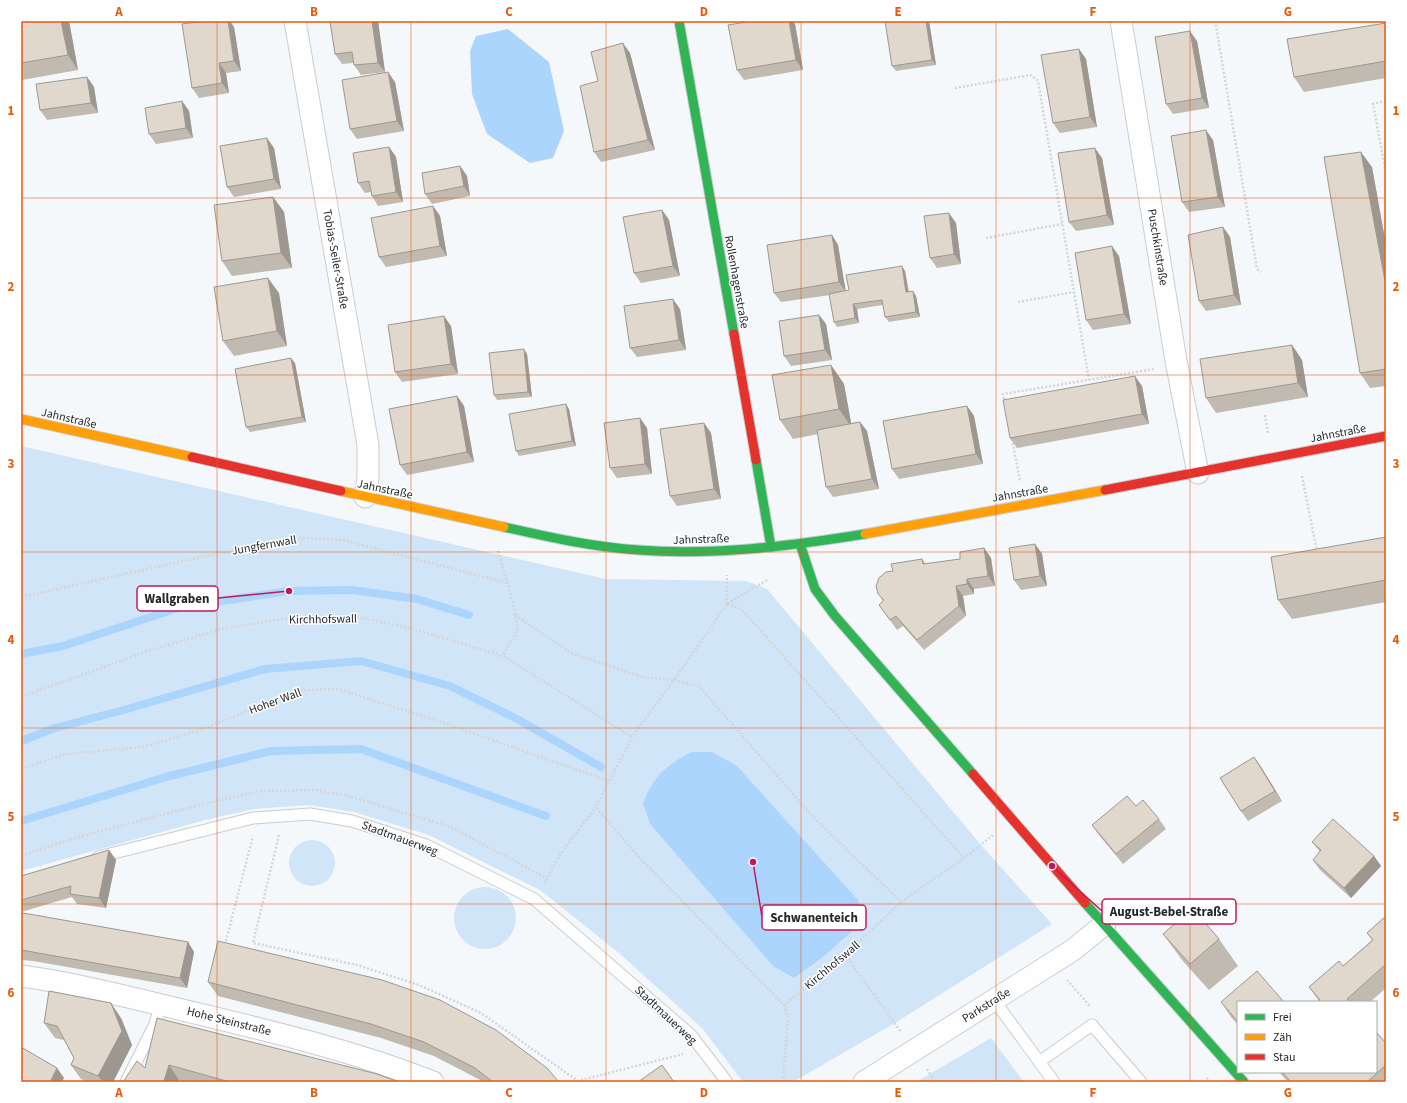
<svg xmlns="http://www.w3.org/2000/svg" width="1407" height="1103" font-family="'Source Sans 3',sans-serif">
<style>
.green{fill:#d0e5f8;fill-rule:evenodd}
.water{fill:#abd5fc}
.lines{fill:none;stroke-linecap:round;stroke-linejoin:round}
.stream{stroke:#abd5fc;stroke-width:8}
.lane-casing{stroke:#cacdd0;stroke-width:13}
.street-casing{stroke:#cacdd0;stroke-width:23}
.fast-casing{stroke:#cacdd0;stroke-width:11}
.slow-casing{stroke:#cacdd0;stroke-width:11}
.jam-casing{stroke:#cacdd0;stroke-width:11}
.path{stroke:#d5d5d7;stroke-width:2.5;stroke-dasharray:2 2;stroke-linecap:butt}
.lane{stroke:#fefefe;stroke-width:11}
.street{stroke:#fefefe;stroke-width:21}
.fast{stroke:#30b455;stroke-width:9}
.slow{stroke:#ff9f0a;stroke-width:9}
.jam{stroke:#e5322d;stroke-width:9}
.wall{fill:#c1bab0}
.shaded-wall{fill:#9d9790}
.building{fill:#e0d8cd;stroke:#9d9790}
.grid{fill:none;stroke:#e8590c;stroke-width:1;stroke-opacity:0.55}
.labels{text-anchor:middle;stroke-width:3;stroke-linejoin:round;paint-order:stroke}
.street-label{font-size:12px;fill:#23272a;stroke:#fff}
.leader{fill:none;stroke:#c2185b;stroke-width:1.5}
.callout-dot{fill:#c2185b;stroke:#fff;stroke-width:1.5}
.callout{fill:#fff;stroke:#c2185b;stroke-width:1.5}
.callout-label{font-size:13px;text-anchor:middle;font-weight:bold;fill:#23272a}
.neatline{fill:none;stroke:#e8590c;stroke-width:1.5}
.grid-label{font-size:13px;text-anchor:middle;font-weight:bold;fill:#e8590c}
</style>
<rect width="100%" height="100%" fill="#f5f8fb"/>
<!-- green -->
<g class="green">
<path d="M21,446L606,579L746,581L767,589L981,845L1052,924L895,1023L793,1082H743L702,1028L619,953L540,890L429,835L354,812L309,805L254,809L205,820L21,871ZM848,936L811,967L794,978Z"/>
<circle cx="312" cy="863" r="23"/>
<circle cx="485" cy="918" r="31"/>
<polygon points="991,1038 1024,1082 916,1082"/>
</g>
<!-- water -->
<g class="water">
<polygon points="508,29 549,62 564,131 553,158 530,163 487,134 472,94 470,51 476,36"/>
<path d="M691,752H712L737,766L858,900L864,919C843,941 820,961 794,978L773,966L650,824L643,803C655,775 664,767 691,752Z"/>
</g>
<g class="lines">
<!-- stream -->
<g class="stream">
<polyline points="21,654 63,646 181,607 289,591 352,590 417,599 469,615"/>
<polyline points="21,741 55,728 120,711 265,669 361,661 450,686 517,719 601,767"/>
<polyline points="21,821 166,777 271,751 361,749 546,816"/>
</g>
<defs>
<g id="lane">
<polyline points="98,857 253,818 310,814 352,821 426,845 534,899 691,1035 727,1082"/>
<polyline points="994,1000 1054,1082"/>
<polyline points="1039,1062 1092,1025 1141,1082"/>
<polyline points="126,1082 155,1024 161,1004"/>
</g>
<g id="street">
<polyline points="295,21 368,445 368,478 365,497"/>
<polyline points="1121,21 1176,361 1198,473"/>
<path d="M21,976C81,984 140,1000 199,1014C278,1033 357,1052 433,1082"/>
<polyline points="864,1082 1073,950 1105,924"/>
</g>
<g id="fast">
<polyline points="679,21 734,334"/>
<polyline points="756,460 771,547"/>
<path d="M504,527C549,537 592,547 638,550C714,556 790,546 865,534"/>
<polyline points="800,544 815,589 835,616 973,774"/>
<polyline points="1085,903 1244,1082"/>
</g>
<g id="slow">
<polyline points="21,419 192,457"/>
<polyline points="341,491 504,527"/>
<polyline points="865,534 1105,490"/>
</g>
<g id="jam">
<polyline points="734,334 756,460"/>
<polyline points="192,457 341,491"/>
<polyline points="1105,490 1386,436"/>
<polyline points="973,774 1085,903"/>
</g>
</defs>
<!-- lane casing -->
<use href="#lane" class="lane-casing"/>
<!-- street casing -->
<use href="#street" class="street-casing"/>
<!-- fast casing -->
<use href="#fast" class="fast-casing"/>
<!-- slow casing -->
<use href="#slow" class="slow-casing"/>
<!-- jam casing -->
<use href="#jam" class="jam-casing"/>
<!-- path -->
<g class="path">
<polyline points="1218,21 1216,26 1257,269 1261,272"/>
<polyline points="955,88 1031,75 1038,81 1089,380"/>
<polyline points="1386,101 1373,104 1386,174"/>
<polyline points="986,238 1062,224"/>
<polyline points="1018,302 1073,292"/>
<polyline points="1005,403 1003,394 1154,369"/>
<polyline points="1265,415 1268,434"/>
<polyline points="1012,439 1020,481"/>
<polyline points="1302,476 1317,552"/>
<polyline points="498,551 513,604 518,629 503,656"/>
<polyline points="21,597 206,556 301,538 343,540 507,583"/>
<polyline points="727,604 742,610 964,858"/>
<polyline points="727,604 727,575"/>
<polyline points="515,615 571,653 642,677 674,680 727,604 767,580"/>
<polygon points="674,680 699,686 814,818 901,902 845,955 784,1005 639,857 596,807 632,737"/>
<polyline points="21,697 145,652 221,629 288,618 352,616 410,628 503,656 632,737"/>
<polyline points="21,769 65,754 143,747 197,731 302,690 338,689 441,722 609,781"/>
<polyline points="279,835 253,943 357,965 419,985 481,1013 578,1081 683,1054"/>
<polyline points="21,856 79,837 199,805 260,791 315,790 348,796 451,827 548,879"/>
<polyline points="544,884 561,853 596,807"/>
<polyline points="901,902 964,858 993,835"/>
<polyline points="225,945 253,836"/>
<polyline points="845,955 901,1032"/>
<polyline points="1067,980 1090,1006"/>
<polyline points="927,1069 935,1082"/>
<polyline points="783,1082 788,1017 784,1005"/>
<polyline points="1204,1082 1208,1078"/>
</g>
<!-- lane -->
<use href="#lane" class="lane"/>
<!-- street -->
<use href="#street" class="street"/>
<!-- fast -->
<use href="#fast" class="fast"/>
<!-- slow -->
<use href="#slow" class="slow"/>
<!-- jam -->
<use href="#jam" class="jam"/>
</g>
<!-- wall -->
<g class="wall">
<polygon points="21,21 69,21 78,70 22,80 21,79"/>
<polygon points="330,21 378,21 385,72 361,75 354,65 353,63 342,64 335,54"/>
<polygon points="929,21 936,65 896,71 892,66"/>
<polygon points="1386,23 1386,78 1304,92 1294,77"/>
<polygon points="795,24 803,70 744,80 737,70"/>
<polygon points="234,27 241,71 226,73 229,93 199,98 192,88"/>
<polygon points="1197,41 1209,108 1173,114 1166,104"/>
<polygon points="1079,49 1086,59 1097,127 1060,133 1053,123"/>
<polygon points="630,53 655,150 601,162 594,152 598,81"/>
<polygon points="87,77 94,87 98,113 47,120 40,110"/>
<polygon points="395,82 404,131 357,139 350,129"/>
<polygon points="182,101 189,111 193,138 156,144 149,134"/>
<polygon points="1213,140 1225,207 1189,212 1182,202"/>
<polygon points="389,147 396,157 403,202 378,206 372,196 371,192 365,193 358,183"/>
<polygon points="274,148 281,189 234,197 227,187"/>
<polygon points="1102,158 1114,225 1076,231 1069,222"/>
<polygon points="460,166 467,176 470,196 432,204 425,194"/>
<polygon points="1372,167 1386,245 1386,386 1370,388 1360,373"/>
<polygon points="273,197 284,212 292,268 232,276 222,261"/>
<polygon points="433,206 440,216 447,256 386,267 379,257"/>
<polygon points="662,210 669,220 680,276 641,283 634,273"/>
<polygon points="956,223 961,264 937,268 930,258"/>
<polygon points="1223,227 1230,237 1241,305 1206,311 1199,301"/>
<polygon points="832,235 838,245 845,291 849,290 905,271 909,291 916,296 920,317 889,322 885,317 883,305 857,309 859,323 837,327 834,322 830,295 781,302 774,293"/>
<polygon points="1119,256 1131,324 1093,330 1086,320"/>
<polygon points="279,293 287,346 234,356 223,341"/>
<polygon points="680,309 686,350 637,357 630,348"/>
<polygon points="819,315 826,324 832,360 791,366 784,356"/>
<polygon points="451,326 458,374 402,382 395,372"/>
<polygon points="1292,345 1302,360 1308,397 1216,413 1206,398"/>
<polygon points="527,354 532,397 497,400 494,395"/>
<polygon points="295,363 306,422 250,432 246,427"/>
<polygon points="831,365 844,384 851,423 860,422 867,431 879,489 833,497 826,487 818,434 793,439 780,420"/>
<polygon points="1142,386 1149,424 1017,448 1010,438"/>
<polygon points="457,396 464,406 474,462 407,475 400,465"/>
<polygon points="967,406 974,416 983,464 899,479 892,469"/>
<polygon points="569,409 576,446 519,456 516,451"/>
<polygon points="640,418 647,428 652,474 617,478 610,468"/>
<polygon points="704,423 711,433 721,499 677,506 670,496"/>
<polygon points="1386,537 1386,602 1292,619 1278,600"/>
<polygon points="1035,544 1042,554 1047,586 1021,590 1014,580"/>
<polygon points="984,548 991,558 995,586 974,589 974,594 963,596 966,616 924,650 903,626 897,630 879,605 883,601 878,594 893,571 922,559 926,564 960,559"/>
<polygon points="1254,757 1261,767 1282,801 1248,821 1241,811"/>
<polygon points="1136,806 1159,819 1166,829 1123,864 1099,835 1092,825"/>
<polygon points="1312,842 1374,856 1381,866 1351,898 1320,870 1313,860 1320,852"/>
<polygon points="109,850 116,860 106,908 77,904 72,897 21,912 21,876"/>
<polygon points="21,913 188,942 194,952 187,988 33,961 21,960"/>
<polygon points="1386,916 1386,988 1370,1002 1318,1002 1319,1001 1309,987 1343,966 1372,940 1367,933"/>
<polygon points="1171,917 1219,939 1238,966 1209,990 1182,960 1163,934 1175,923"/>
<polygon points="218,941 559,1082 484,1082 434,1056 381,1038 218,996 208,982"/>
<polygon points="1221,1002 1238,1002 1238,1025 1231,1017"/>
<polygon points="121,1018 132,1045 113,1082 88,1082 81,1079 71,1065 74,1058 64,1040 55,1038 44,1023"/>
<polygon points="157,1018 399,1082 187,1082 179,1080 178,1082 123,1082 145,1068"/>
<polygon points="1386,1043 1386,1082 1288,1082 1279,1072 1376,1072"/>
</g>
<!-- shaded-wall -->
<g class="shaded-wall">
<polygon points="61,21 69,21 78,70 68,55"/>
<polygon points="228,21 230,21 234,27 241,71 234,61"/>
<polygon points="372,21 378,21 385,72 378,63"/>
<polygon points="789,21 793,21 795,24 803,70 796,60"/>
<polygon points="926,21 929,21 936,65 932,60"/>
<polygon points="1190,31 1197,41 1209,108 1202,98"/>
<polygon points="623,43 630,53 655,150 648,140"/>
<polygon points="1079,49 1086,59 1097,127 1090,117"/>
<polygon points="219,63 226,73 229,93 222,83"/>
<polygon points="388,72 395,82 404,131 397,121"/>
<polygon points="87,77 94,87 98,113 91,103"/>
<polygon points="182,101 189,111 193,138 186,128"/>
<polygon points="1206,130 1213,140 1225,207 1218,197"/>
<polygon points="267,138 274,148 281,189 274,179"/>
<polygon points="389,147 396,157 403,202 396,192"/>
<polygon points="1095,148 1102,158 1114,225 1107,215"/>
<polygon points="1361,152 1372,167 1386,245 1386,286"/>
<polygon points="460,166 467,176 470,196 464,186"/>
<polygon points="273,197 284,212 292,268 281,253"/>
<polygon points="433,206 440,216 447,256 440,246"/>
<polygon points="662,210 669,220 680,276 673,266"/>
<polygon points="949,213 956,223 961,264 954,254"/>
<polygon points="1223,227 1230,237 1241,305 1234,295"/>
<polygon points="832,235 838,245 846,292 839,282"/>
<polygon points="1112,246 1119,256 1131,324 1124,314"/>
<polygon points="902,266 905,271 909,297 906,292"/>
<polygon points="268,278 279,293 287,346 277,331"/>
<polygon points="913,291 916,296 920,317 916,312"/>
<polygon points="673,299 680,309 686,350 679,340"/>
<polygon points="853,304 857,309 859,323 855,318"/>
<polygon points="819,315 826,324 832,360 825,350"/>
<polygon points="444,316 451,326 458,374 451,364"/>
<polygon points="1292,345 1302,360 1308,397 1298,383"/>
<polygon points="524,349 527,354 532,397 528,392"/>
<polygon points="291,358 295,363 306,422 302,417"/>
<polygon points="831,365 844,384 852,428 839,409"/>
<polygon points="1135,376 1142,386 1149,424 1142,414"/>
<polygon points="457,396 464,406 474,462 467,452"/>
<polygon points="566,404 569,409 576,446 572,441"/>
<polygon points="967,406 974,416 983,464 976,454"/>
<polygon points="640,418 647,428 652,474 645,464"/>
<polygon points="860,422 867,431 879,489 872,479"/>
<polygon points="704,423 711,433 721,499 714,489"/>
<polygon points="1035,544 1042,554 1047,586 1040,576"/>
<polygon points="984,548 991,558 995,586 988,576"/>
<polygon points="967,579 974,589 974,594 967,584"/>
<polygon points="956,586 963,596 966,616 959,606"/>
<polygon points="1254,757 1261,767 1282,801 1275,791"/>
<polygon points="109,850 116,860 106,908 99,898"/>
<polygon points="1374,856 1381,866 1351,898 1344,888"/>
<polygon points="188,942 194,952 187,988 180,978"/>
<polygon points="111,1003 121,1018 132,1045 113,1082 103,1082 98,1076"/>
<polygon points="169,1065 179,1080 178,1082 165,1082 164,1081"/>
<polygon points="57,1068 64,1078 62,1082 50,1082"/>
</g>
<!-- building -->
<g class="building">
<polygon points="21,21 61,21 68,55 21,63"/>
<polygon points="204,21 228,21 234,61 219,63 222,83 192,88 182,24"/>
<polygon points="330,21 372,21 378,63 354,65 352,52 335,54"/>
<polygon points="752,21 789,21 796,60 737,70 728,25"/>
<polygon points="885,21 926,21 932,60 892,66"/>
<polygon points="1386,23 1386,61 1294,77 1287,39"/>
<polygon points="1190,31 1202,98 1166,104 1155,37"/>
<polygon points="623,43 648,140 594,152 580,86 598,81 591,52"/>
<polygon points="1079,49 1090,117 1053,123 1041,55"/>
<polygon points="388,72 397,121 350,129 342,80"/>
<polygon points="87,77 91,103 40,110 36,84"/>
<polygon points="182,101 186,128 149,134 145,108"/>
<polygon points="1206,130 1218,197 1182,202 1171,136"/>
<polygon points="267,138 274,179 227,187 220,146"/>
<polygon points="389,147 396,192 372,196 369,181 358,183 353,153"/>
<polygon points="1095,148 1107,215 1069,222 1058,153"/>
<polygon points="1361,152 1386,286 1386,369 1360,373 1324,157"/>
<polygon points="460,166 464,186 425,194 422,173"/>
<polygon points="273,197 281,253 222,261 214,205"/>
<polygon points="433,206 440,246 379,257 371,218"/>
<polygon points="662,210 673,266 634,273 623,217"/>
<polygon points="949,213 954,254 930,258 924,216"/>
<polygon points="1223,227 1234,295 1199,301 1188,235"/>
<polygon points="832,235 839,282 774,293 767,245"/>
<polygon points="1112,246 1124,314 1086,320 1075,253"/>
<polygon points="902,266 906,292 913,291 916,312 885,317 882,300 853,304 855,318 834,322 829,294 849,290 846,275"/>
<polygon points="268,278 277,331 223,341 214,287"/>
<polygon points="673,299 679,340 630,348 624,306"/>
<polygon points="819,315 825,350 784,356 779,321"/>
<polygon points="444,316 451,364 395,372 388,325"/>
<polygon points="1292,345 1298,383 1206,398 1200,359"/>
<polygon points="524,349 528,392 494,395 489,353"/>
<polygon points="291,358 302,417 246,427 235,369"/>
<polygon points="831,365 839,409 780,420 772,375"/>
<polygon points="1135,376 1142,414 1010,438 1003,400"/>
<polygon points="457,396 467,452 400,465 389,409"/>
<polygon points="566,404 572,441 516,451 509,414"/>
<polygon points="967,406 976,454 892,469 883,421"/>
<polygon points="640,418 645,464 610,468 604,423"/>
<polygon points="860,422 872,479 826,487 817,430"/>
<polygon points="704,423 714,489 670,496 660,429"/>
<polygon points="1386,537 1386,580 1278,600 1271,557"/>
<polygon points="1035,544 1040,576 1014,580 1009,548"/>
<polygon points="984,548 988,576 967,579 967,584 956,586 959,606 917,640 896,616 890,620 879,605 884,600 878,594 876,586 879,578 886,572 893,571 891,564 922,559 923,564 960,559 960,552"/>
<polygon points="1254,757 1275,791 1241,811 1220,778"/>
<polygon points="1127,796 1136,806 1143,800 1159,819 1116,854 1092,825"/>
<polygon points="1333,819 1374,856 1344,888 1313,860 1321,850 1312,842"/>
<polygon points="109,850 99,898 70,894 71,886 21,900 21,876"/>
<polygon points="1188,903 1219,939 1190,964 1163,934 1176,923 1171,917"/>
<polygon points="21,913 29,914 188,942 180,978 21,950"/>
<polygon points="1386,916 1386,964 1347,999 1350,1002 1318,1002 1320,1000 1309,987 1339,961 1343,966 1373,940 1367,933"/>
<polygon points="218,941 382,980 440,1000 496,1030 547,1068 559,1082 493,1082 475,1068 424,1042 371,1024 208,982"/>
<polygon points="1257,971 1284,1002 1238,1002 1238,1022 1221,1002"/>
<polygon points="49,991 111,1003 122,1031 98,1076 71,1065 74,1058 57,1026 44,1023"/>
<polygon points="157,1018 377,1074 399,1082 230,1082 169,1065 164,1081 166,1082 123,1082 137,1061 145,1068"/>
<polygon points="1376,1032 1386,1043 1386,1065 1367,1082 1291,1082 1282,1072 1376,1072"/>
<polygon points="21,1047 57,1068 50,1082 21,1082"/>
<polygon points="662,1065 674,1082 638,1082"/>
</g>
<!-- grid -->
<path class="grid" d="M217,21V1082M411,21V1082M606,21V1082M801,21V1082M996,21V1082M1190,21V1082M21,198H1386M21,375H1386M21,552H1386M21,728H1386M21,904H1386"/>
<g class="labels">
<!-- street labels -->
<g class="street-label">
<text transform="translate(1158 247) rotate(81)" y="4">Puschkinstraße</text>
<text transform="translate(336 259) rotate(80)" y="4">Tobias-Seiler-Straße</text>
<text transform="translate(737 282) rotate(80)" y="4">Rollenhagenstraße</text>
<text transform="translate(69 418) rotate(13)" y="4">Jahnstraße</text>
<text transform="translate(1338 433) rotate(-11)" y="4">Jahnstraße</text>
<text transform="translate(385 489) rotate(12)" y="4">Jahnstraße</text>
<text transform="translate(1020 493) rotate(-10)" y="4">Jahnstraße</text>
<text transform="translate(701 539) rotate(-2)" y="4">Jahnstraße</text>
<text transform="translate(264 545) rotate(-10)" y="4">Jungfernwall</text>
<text transform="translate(323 619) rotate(-1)" y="4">Kirchhofswall</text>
<text transform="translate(275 701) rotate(-20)" y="4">Hoher Wall</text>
<text transform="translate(400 838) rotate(20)" y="4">Stadtmauerweg</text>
<text transform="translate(832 965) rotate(-40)" y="4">Kirchhofswall</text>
<text transform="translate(986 1005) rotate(-32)" y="4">Parkstraße</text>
<text transform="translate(666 1015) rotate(43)" y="4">Stadtmauerweg</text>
<text transform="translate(229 1021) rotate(14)" y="4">Hohe Steinstraße</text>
</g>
</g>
<!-- callouts -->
<path class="leader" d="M289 591L218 598M1052 866L1102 911M753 862L762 917"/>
<g class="callout-dot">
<circle cx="289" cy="591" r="4"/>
<circle cx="1052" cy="866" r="4"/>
<circle cx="753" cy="862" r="4"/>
</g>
<g class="callout">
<rect x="137" y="586" width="81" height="25" rx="4"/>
<rect x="1102" y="899" width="134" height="25" rx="4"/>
<rect x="762" y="905" width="104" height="25" rx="4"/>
</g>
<g class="callout-label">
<text x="177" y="603">Wallgraben</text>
<text x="1169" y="916">August-Bebel-Straße</text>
<text x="814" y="922">Schwanenteich</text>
</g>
<!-- border -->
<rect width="1407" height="1103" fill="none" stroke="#ffffff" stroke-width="44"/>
<!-- legend -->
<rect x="1237" y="1001" width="140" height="72" fill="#ffffff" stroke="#a7a9aa"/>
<rect x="1245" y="1014" width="20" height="6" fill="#30b455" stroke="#a7a9aa"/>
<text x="1273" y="1021" font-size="12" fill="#23272a">Frei</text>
<rect x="1245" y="1034" width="20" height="6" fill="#ff9f0a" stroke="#a7a9aa"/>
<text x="1273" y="1041" font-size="12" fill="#23272a">Zäh</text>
<rect x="1245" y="1054" width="20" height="6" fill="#e5322d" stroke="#a7a9aa"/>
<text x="1273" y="1061" font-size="12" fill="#23272a">Stau</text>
<rect x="22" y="22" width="1363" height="1059" class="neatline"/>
<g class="grid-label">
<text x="119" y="16">A</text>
<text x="314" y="16">B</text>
<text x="509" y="16">C</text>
<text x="704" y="16">D</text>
<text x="898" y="16">E</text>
<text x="1093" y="16">F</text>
<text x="1288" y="16">G</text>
<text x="11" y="115">1</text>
<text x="1396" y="115">1</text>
<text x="11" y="291">2</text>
<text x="1396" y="291">2</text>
<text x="11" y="468">3</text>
<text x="1396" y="468">3</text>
<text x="11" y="644">4</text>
<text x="1396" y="644">4</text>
<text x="11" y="821">5</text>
<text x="1396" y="821">5</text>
<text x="11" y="997">6</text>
<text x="1396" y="997">6</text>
<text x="119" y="1097">A</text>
<text x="314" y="1097">B</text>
<text x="509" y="1097">C</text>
<text x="704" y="1097">D</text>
<text x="898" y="1097">E</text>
<text x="1093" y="1097">F</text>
<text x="1288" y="1097">G</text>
</g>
</svg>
